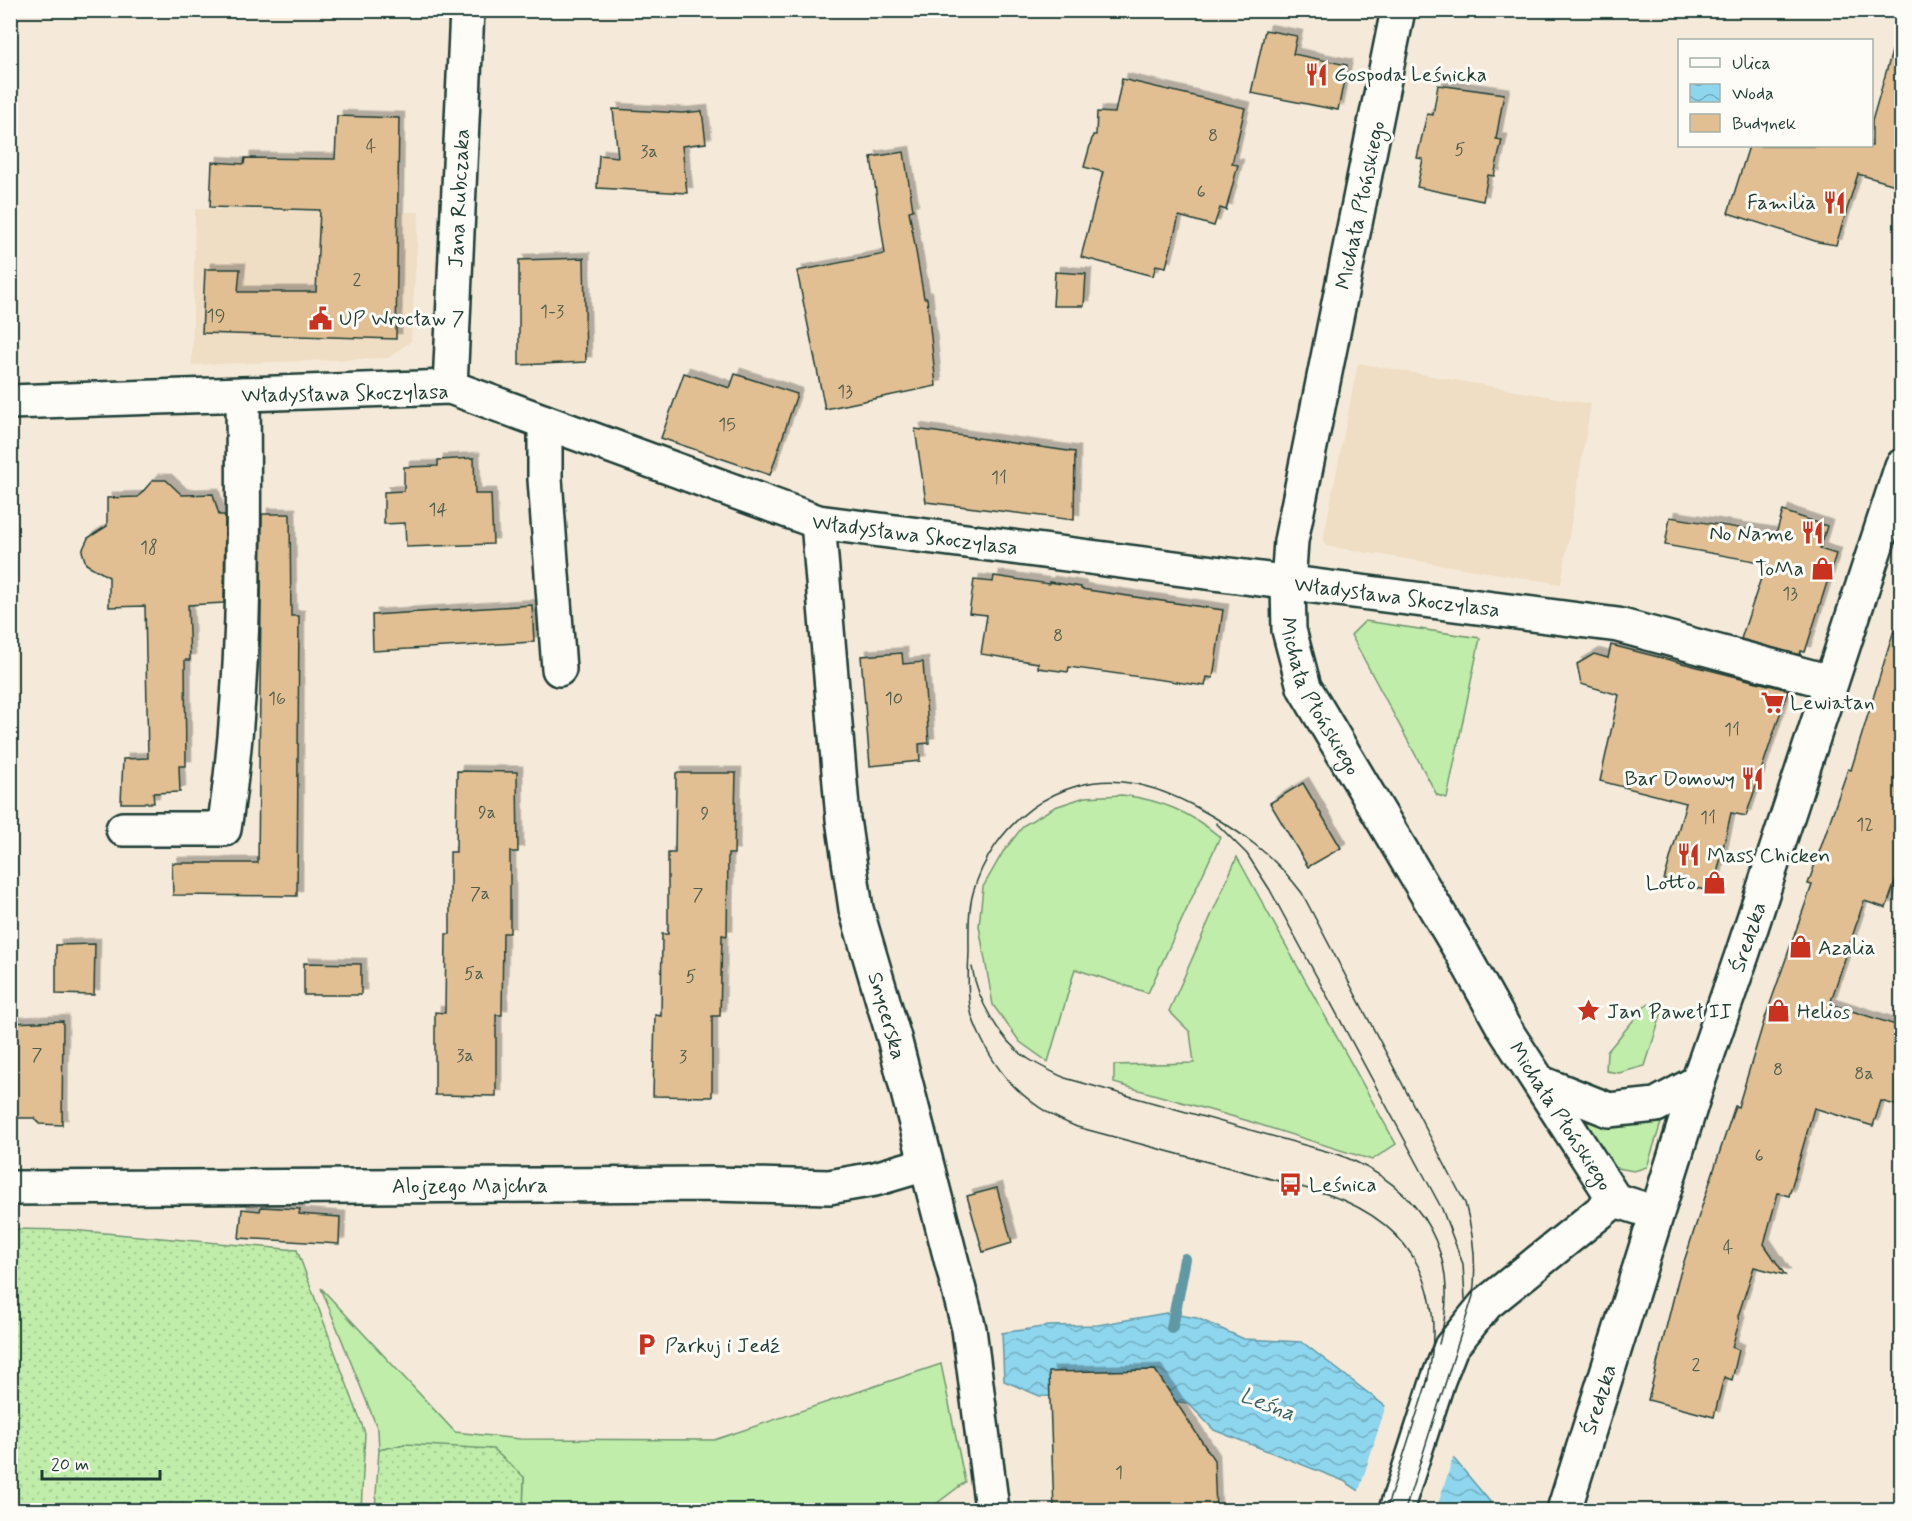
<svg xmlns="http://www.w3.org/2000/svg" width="1912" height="1521" font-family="Mynerve,sans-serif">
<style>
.built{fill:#efddc4}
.grass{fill:#c0edaa;stroke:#70956f;stroke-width:1.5}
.garden{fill:url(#garden-dots);stroke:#70956f;stroke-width:1.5}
.water{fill:url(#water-waves);stroke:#6199a4;stroke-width:1.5}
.pier{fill:#f5ead9}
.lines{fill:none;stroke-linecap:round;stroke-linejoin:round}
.stream{stroke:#6199a4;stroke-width:12}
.building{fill:#e1bf93;stroke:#1f3d34;stroke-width:1.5;filter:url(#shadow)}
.minor-casing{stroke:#1f3d34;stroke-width:38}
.major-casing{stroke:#1f3d34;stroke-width:38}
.minor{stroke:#fdfcf7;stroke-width:33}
.major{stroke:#fdfcf7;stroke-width:33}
.tram{stroke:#1f3d34;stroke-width:1.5}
.labels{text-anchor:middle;stroke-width:6;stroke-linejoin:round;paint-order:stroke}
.number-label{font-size:18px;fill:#505e4c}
.poi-label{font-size:21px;fill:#1f3d34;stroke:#fdfcf7;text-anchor:start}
.street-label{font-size:21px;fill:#1f3d34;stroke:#fdfcf7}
.water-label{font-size:22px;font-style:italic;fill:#3a6362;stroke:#fdfcf7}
</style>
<defs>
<pattern id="garden-dots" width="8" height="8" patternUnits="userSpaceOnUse" patternTransform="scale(1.5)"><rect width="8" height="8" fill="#c0edaa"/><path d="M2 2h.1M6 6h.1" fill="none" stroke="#a5cc93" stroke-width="1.8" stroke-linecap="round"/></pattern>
<pattern id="water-waves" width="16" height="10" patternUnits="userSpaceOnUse" patternTransform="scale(1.5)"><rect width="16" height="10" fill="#8dd6ee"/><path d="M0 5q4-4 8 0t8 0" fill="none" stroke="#73afc2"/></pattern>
<filter id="shadow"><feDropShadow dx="5.5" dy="-5.5" stdDeviation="0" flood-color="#0004"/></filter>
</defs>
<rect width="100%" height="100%" fill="#f5ead9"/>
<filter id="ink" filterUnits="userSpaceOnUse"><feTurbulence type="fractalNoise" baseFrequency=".0167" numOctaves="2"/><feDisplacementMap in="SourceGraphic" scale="12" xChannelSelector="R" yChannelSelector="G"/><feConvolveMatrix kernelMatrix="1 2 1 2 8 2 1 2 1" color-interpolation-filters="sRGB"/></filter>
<g filter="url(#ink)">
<!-- built -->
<g class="built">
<polygon points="195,209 419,212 411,341 389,358 192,365"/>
<polygon points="1358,363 1591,404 1561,584 1326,546 1323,540"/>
</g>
<!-- grass -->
<g class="grass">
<polygon points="1365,621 1480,638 1447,798 1437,795 1351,635"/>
<path d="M1122,795C1161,800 1190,812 1220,837L1148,993L1075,969L1048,1062L1020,1042L993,1005L979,926L983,887L1003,852L1024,825L1055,807L1085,797Z"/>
<polygon points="1237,857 1396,1144 1372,1160 1245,1120 1114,1083 1114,1065 1194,1063 1190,1032 1169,1011"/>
<polygon points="1652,1004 1662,1012 1645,1066 1619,1073 1606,1071 1607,1052 1646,1005"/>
<polygon points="1590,1120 1662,1120 1647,1167 1634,1171 1612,1167 1587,1125"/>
<polygon points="321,1288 455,1432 520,1439 714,1440 941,1364 965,1482 928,1510 523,1510 524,1477 405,1444 379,1450 378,1430"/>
</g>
<!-- garden -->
<g class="garden">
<polygon points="11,1229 71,1230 297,1250 365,1433 361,1510 11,1510"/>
<polygon points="405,1444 493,1449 524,1477 523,1510 375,1510 379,1450"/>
</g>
<!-- water -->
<polygon class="water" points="1166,1313 1197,1318 1244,1339 1302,1342 1455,1460 1497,1510 1389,1510 1344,1481 1214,1430 1188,1403 1148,1399 1040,1396 1004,1381 1002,1333 1049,1326 1098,1325"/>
<!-- pier -->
<polygon class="pier" points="1386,1405 1454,1455 1436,1510 1383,1510 1358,1494"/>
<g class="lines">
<!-- stream -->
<polyline class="stream" points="1172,1328 1185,1259"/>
</g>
<!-- building -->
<g class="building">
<polygon points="1265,30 1297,36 1293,54 1347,65 1338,110 1251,93"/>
<polygon points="1893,48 1902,49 1902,187 1858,174 1836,245 1818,242 1728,213 1749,146 1872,146 1872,121"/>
<polygon points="1122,79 1245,108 1232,164 1238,165 1226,210 1220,208 1214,226 1179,216 1166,267 1156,265 1153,276 1081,257 1103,172 1084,167 1093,135 1096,135 1097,112 1115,113"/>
<polygon points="1438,85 1504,94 1496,139 1502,140 1494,176 1488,175 1483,201 1417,187 1423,159 1417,158 1427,114 1433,115"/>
<polygon points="613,109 682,113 702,111 706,143 682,146 687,193 597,188 599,155 618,157"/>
<polygon points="337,116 399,118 396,339 202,333 205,269 240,269 238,292 316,292 320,210 210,207 212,162 244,164 245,158 335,159"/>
<polygon points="904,152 913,210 909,211 924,298 927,298 936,386 825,409 797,271 885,254 871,157"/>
<polygon points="584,258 586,362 519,365 519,260"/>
<polygon points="1055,272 1086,274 1084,306 1053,306"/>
<polygon points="684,373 730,388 735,374 797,394 770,475 661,438"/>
<polygon points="915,429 1075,452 1074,520 926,502"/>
<polygon points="474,458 475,494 491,494 493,544 406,547 405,523 384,524 384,492 404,491 404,467 438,466 438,460"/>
<polygon points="153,480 166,480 182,495 213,494 219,515 225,515 224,603 188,605 190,660 185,660 186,766 179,766 180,792 153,793 154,803 121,803 123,759 148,758 145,606 109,607 109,577 86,564 82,551 88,538 107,526 107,498 138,497"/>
<polygon points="1783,511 1827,526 1820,549 1836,554 1805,652 1801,651 1800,655 1741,639 1766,563 1665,545 1670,517 1776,534"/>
<polygon points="262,514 290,514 291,616 299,616 297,896 173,895 172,863 258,863"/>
<polygon points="994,576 1049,584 1049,582 1081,587 1081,589 1223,610 1213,678 1207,677 1205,686 1069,667 1068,672 1038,668 1038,663 981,654 987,615 969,613 974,580 993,582"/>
<polygon points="532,605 534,642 373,651 372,615"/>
<polygon points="1894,630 1902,631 1902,862 1886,908 1864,901 1830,1004 1902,1027 1902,1107 1881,1101 1873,1126 1814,1108 1789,1196 1778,1193 1764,1244 1785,1275 1754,1267 1738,1316 1739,1323 1732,1347 1739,1350 1732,1380 1724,1377 1714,1417 1648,1400 1678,1280 1718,1157 1735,1106 1738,1107 1764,1021 1812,885 1808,884 1848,769 1851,770"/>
<polygon points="1611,645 1788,690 1746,816 1731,813 1713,892 1664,880 1686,803 1600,781 1619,695 1581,684 1577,664 1594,654 1608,658"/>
<polygon points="902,653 903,664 923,662 929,743 919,744 920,761 870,766 861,656"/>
<polygon points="457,771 517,772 518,852 510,852 510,933 503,933 502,1015 496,1015 496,1096 435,1095 435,1012 445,1013 446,934 450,934 450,852 456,852"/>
<polygon points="676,773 736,773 734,854 728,854 727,936 722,935 720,1016 712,1016 712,1097 653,1096 655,1015 661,1016 662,934 668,934 668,853 675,853"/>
<polygon points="1303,783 1341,848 1308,867 1270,803"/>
<polygon points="95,944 94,995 56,994 56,945"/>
<polygon points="304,963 361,964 361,995 304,995"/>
<polygon points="63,1021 62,1125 39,1124 35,1118 10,1118 10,1023"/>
<polygon points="997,1188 1012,1243 983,1252 967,1196"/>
<polygon points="261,1207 300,1209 299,1214 340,1217 339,1244 239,1238 242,1209 260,1211"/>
<polygon points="1155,1370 1214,1460 1216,1510 1054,1510 1049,1372"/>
</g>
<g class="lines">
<defs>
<g id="minor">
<path id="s1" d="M1398,10L1291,541L1288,584L1289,630L1304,687L1461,951L1504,1028L1615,1200L1656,1213"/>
<path id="s2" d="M450,387L467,10"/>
<path id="s3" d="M10,402L450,387L818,522L1618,625L1830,682"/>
<polyline points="545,422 545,479 559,669"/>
<path id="s4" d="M818,522L843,819L856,909L894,1038L969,1329L991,1501"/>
<path d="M123,829H224C246,686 244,539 243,394"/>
<polyline points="1541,1083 1609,1110 1656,1105 1698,1082"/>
<path id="s5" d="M10,1188L713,1184L829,1187L875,1179L926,1164"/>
<polyline points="1396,1510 1438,1380 1451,1347 1486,1304 1615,1200"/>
</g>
<g id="major">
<path id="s6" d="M1564,1510L1698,1082L1743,952L1902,466"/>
</g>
</defs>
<!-- minor casing -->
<use href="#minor" class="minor-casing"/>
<!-- major casing -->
<use href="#major" class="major-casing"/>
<!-- minor -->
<use href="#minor" class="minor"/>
<!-- major -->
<use href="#major" class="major"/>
<!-- tram -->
<g class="tram">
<polyline points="1216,823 1247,854 1270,890 1442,1209 1463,1264 1465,1299"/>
<path d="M972,967C977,999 1000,1041 1027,1058C1039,1066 1053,1072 1065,1078L1340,1155C1424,1188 1463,1256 1439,1344"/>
<polyline points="1386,1510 1428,1379"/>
<path d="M1405,1510L1473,1296C1477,1263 1474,1235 1465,1203L1302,893C1273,854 1240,831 1198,808C1176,796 1155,787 1130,783C1058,771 991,826 973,893C968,911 969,932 969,952C968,970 967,988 970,1006C971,1018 977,1030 982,1040C1002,1082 1033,1110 1077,1127L1327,1194C1419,1226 1448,1295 1426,1387"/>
</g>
</g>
</g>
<!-- icons -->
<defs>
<symbol id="restaurant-bare" viewBox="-9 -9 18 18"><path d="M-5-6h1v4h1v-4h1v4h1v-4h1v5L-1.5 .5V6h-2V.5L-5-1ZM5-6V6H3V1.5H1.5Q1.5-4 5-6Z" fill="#c8321e" stroke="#fdfcf7" stroke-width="2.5" paint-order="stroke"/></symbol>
<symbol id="civic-bare" viewBox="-9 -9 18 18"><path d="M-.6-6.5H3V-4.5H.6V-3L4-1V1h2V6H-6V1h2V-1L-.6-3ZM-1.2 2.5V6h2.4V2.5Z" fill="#c8321e" stroke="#fdfcf7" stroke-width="2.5" paint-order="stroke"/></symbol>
<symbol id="shop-bare" viewBox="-9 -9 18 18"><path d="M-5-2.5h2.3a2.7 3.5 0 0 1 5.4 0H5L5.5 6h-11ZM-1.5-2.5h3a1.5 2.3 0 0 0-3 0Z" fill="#c8321e" stroke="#fdfcf7" stroke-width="2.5" paint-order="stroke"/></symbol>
<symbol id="supermarket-bare" viewBox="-9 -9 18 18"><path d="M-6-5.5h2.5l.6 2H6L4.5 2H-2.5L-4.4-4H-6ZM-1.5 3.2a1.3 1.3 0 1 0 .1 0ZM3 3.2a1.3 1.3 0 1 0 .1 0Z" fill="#c8321e" stroke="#fdfcf7" stroke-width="2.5" paint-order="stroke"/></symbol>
<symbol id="sight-bare" viewBox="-9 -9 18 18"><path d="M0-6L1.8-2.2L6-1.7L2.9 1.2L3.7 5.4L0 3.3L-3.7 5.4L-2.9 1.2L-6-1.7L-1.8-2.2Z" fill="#c8321e" stroke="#fdfcf7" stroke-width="2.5" paint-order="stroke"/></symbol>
<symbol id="bus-bare" viewBox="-9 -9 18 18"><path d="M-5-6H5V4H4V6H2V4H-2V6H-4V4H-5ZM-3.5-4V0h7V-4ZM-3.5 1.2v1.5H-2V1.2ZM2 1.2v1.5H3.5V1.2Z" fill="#c8321e" stroke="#fdfcf7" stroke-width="2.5" paint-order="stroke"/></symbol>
<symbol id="parking-bare" viewBox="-9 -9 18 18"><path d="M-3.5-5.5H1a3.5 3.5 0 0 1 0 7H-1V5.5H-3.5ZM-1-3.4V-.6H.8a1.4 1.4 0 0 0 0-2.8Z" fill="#c8321e" stroke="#fdfcf7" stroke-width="2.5" paint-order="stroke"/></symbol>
</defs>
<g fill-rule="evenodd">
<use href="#restaurant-bare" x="1300" y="58" width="33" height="33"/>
<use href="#restaurant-bare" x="1818" y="186" width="33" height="33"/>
<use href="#civic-bare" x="304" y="302" width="33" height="33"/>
<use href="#restaurant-bare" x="1796" y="516" width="33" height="33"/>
<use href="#shop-bare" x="1806" y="552" width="33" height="33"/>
<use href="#supermarket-bare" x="1756" y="686" width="33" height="33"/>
<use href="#restaurant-bare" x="1736" y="762" width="33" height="33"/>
<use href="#restaurant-bare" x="1672" y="838" width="33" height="33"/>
<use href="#shop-bare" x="1698" y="866" width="33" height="33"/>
<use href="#shop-bare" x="1784" y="930" width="33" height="33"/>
<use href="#sight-bare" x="1572" y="994" width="33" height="33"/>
<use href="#shop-bare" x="1762" y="994" width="33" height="33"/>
<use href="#bus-bare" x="1274" y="1168" width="33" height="33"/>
<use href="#parking-bare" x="630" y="1328" width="33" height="33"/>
</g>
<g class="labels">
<!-- number labels -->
<g class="number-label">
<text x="1213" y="141">8</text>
<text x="371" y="152">4</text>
<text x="1460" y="155">5</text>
<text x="649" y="157">3a</text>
<text x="1201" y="197">6</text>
<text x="357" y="285">2</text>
<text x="552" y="317">1-3</text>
<text x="216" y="321">19</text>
<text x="845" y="397">13</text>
<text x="727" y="430">15</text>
<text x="999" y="483">11</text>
<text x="438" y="515">14</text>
<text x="149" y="553">18</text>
<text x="1790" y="599">13</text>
<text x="1058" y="641">8</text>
<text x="277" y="704">16</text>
<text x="894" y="704">10</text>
<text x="1732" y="735">11</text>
<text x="487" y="818">9a</text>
<text x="705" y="819">9</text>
<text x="1708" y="823">11</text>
<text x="1865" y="830">12</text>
<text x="480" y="899">7a</text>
<text x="698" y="900">7</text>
<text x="474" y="979">5a</text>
<text x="691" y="982">5</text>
<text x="37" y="1060">7</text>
<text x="465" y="1061">3a</text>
<text x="683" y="1062">3</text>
<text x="1778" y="1075">8</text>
<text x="1864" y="1079">8a</text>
<text x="1759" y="1161">6</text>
<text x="1728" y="1253">4</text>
<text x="1696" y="1370">2</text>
<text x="1119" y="1478">1</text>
</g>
<!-- poi labels -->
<g class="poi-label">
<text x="1334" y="81">Gospoda Leśnicka</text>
<text x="1816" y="209" text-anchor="end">Familia</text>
<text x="339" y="325">UP Wrocław 7</text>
<text x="1794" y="540" text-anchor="end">No Name</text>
<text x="1804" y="575" text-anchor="end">ToMa</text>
<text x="1790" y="709">Lewiatan</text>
<text x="1735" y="785" text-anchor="end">Bar Domowy</text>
<text x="1707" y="862">Mass Chicken</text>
<text x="1696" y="889" text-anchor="end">Lotto</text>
<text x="1818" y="954">Azalia</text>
<text x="1607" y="1018">Jan Paweł II</text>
<text x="1797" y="1018">Helios</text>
<text x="1309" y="1191">Leśnica</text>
<text x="665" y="1352">Parkuj i Jedź</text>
</g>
<!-- street labels -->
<g class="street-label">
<text dy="7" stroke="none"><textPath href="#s2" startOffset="189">Jana Rubczaka</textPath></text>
<text transform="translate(1360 205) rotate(-78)" y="7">Michała Płońskiego</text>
<text transform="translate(345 393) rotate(-1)" y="7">Władysława Skoczylasa</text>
<text dy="7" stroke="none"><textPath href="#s3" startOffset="930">Władysława Skoczylasa</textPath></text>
<text dy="7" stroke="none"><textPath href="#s3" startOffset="1416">Władysława Skoczylasa</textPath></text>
<text dy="7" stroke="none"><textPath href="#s1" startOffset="704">Michała Płońskiego</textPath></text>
<text dy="7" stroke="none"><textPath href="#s6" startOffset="602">Średzka</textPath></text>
<text dy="7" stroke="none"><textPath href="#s4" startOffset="500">Snycerska</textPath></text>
<text dy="7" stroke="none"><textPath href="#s1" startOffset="1190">Michała Płońskiego</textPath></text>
<text dy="7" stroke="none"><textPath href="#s5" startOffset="460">Alojzego Majchra</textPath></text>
<text dy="7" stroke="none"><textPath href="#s6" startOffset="116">Średzka</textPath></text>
</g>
<!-- water labels -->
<g class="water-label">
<text transform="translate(1268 1403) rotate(21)" y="8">Leśna</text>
</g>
</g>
<!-- margin -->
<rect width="1912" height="1521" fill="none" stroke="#fdfcf7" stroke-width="36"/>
<rect x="18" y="18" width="1876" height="1485" fill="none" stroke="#1f3d34" stroke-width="2" filter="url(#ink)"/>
<!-- legend -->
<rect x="1678" y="39" width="195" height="108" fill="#fdfcf7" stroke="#a4b0a9" stroke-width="1.5"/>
<rect x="1690" y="58" width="30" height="9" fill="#fdfcf7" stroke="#a4b0a9" stroke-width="1.5"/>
<text x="1732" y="69" font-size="18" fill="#1f3d34">Ulica</text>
<rect x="1690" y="84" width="30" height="18" fill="url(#water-waves)" stroke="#a4b0a9" stroke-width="1.5"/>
<text x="1732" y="99" font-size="18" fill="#1f3d34">Woda</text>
<rect x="1690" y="114" width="30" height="18" fill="#e1bf93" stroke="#a4b0a9" stroke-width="1.5"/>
<text x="1732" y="129" font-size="18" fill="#1f3d34">Budynek</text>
<!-- scale -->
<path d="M42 1470v9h118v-9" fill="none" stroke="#1f3d34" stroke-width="3"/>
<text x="51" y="1470" font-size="18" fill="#1f3d34" stroke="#fdfcf7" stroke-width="4.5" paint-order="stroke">20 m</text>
</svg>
